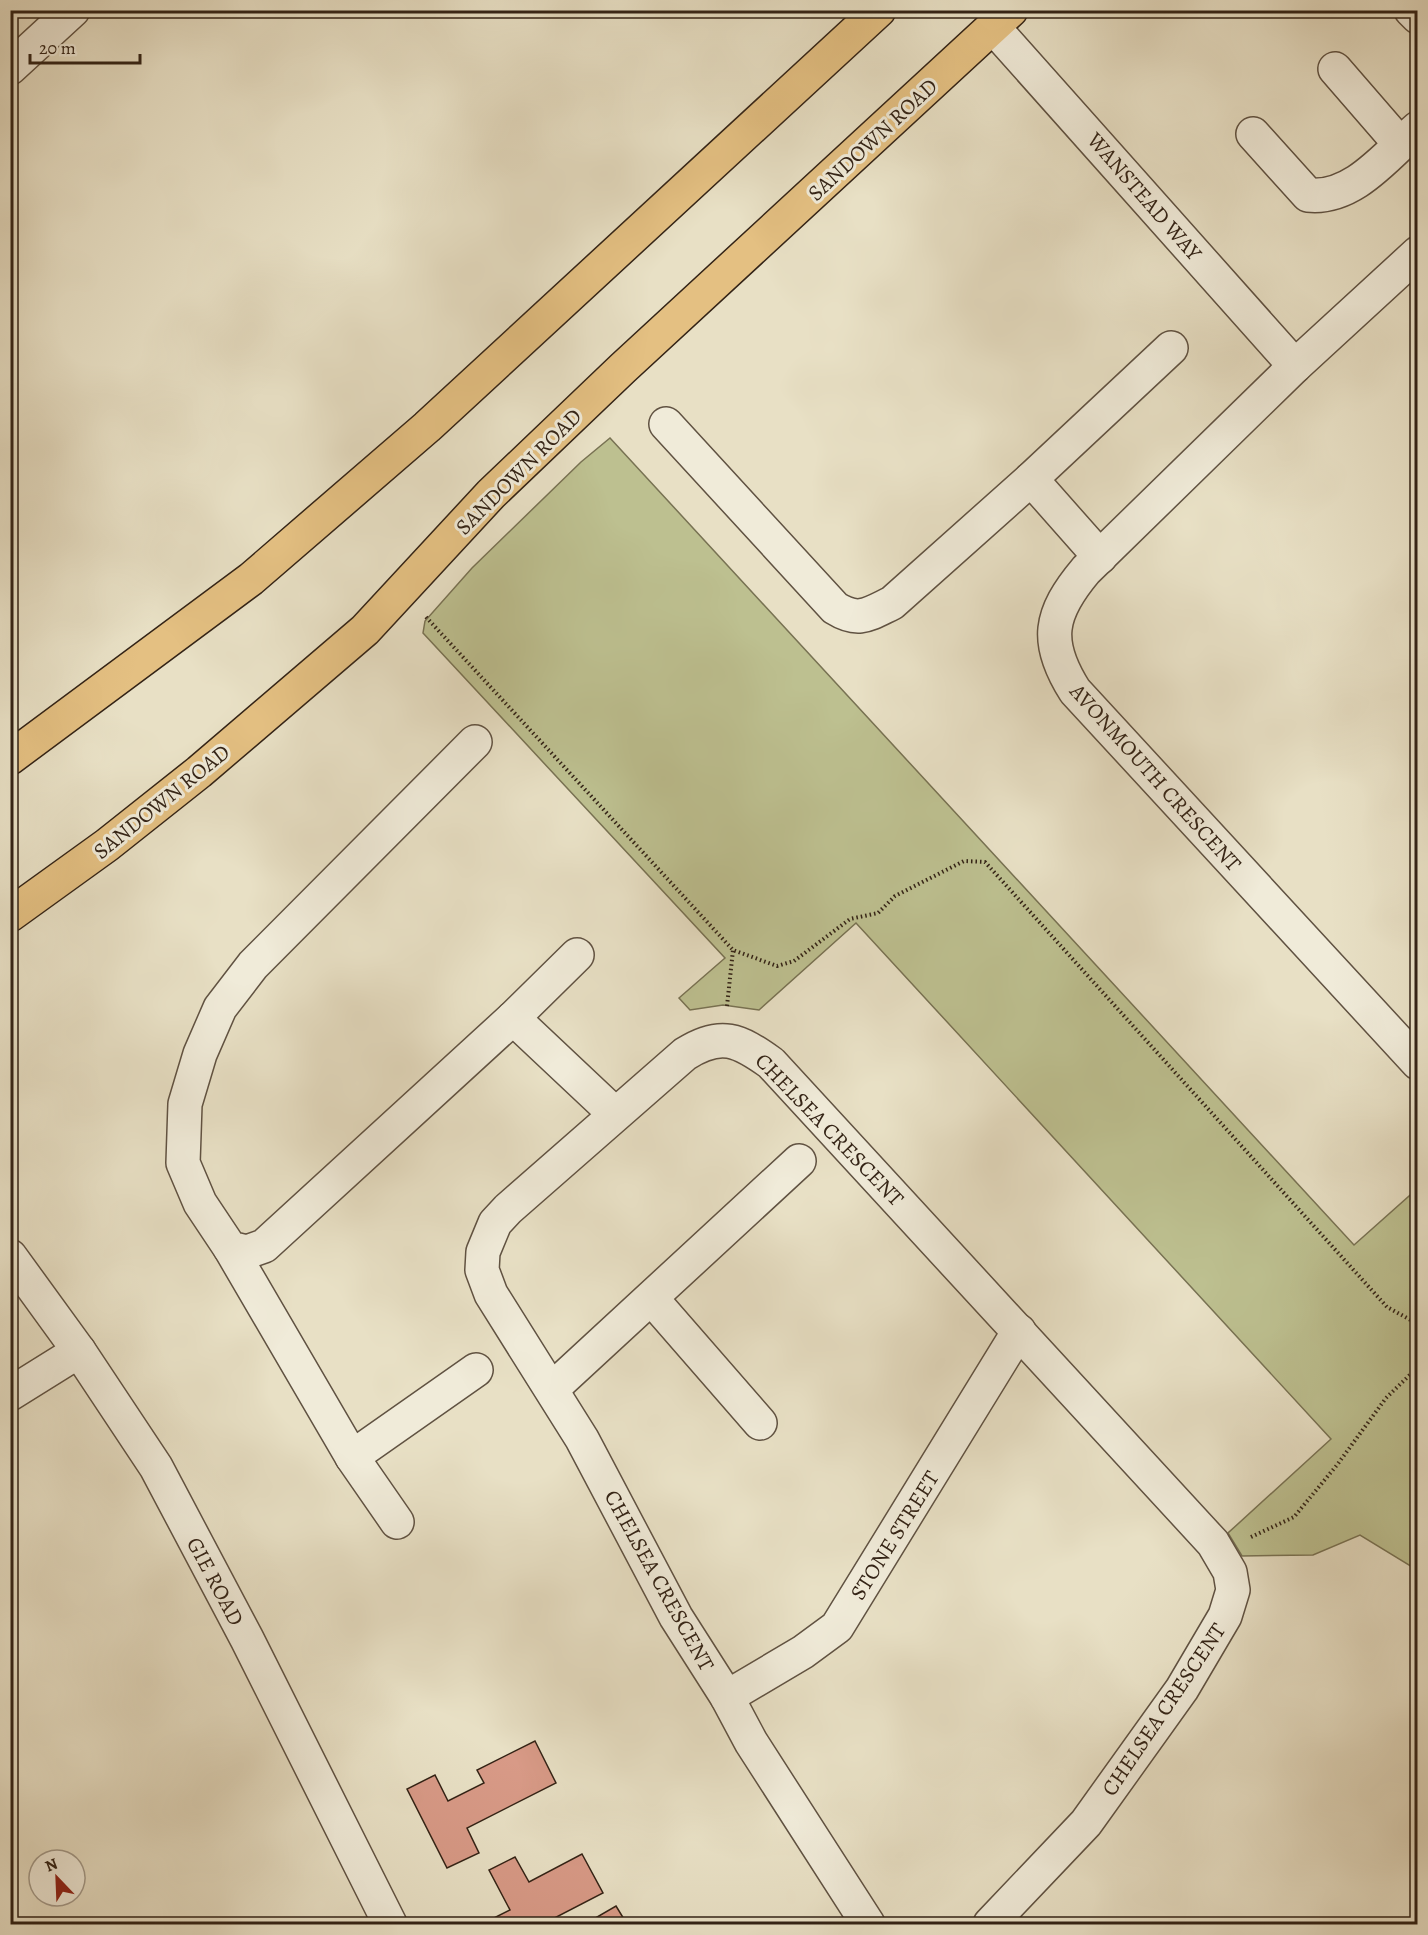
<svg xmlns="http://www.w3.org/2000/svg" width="1428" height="1935" font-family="Alegreya,serif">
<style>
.green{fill:#bdc090;stroke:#787253;stroke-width:1.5}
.building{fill:#d89a87;stroke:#332316;stroke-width:1.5}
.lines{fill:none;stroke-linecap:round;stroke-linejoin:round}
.minor-casing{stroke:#605242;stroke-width:36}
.major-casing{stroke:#332316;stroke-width:36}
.path{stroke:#332316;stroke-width:4;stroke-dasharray:1.5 3;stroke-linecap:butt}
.minor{stroke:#f0ebd9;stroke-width:33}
.major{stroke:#e4c082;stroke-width:33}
.labels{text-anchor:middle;stroke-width:6;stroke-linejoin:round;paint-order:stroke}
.street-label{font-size:22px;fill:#332316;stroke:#f0ebd9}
</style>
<rect width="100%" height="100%" fill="#e8e0c5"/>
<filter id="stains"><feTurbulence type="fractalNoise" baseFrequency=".00333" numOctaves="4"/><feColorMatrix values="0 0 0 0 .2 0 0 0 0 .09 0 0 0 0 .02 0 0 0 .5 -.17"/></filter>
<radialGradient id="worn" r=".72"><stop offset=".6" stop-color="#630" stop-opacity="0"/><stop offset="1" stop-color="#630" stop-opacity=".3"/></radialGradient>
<!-- green -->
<polygon class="green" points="610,438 1354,1245 1417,1189 1417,1570 1360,1535 1313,1555 1242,1556 1228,1533 1331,1439 856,923 759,1010 723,1005 690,1010 679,998 725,958 423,633 425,621 472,568 581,462"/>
<!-- building -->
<g class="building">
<polygon points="535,1741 556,1783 467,1828 479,1853 447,1868 407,1789 435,1775 448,1801 484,1783 477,1770"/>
<polygon points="582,1854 603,1893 543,1924 482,1924 510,1910 489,1870 515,1857 529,1882"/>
<polygon points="616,1906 627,1924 585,1924"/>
</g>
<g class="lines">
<defs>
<g id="minor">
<polyline points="1411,10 1418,17"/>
<polyline points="993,27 1295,366"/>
<polyline points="10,68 73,10"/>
<polyline points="1335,69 1400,144"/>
<path d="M1253,134L1308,195C1353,200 1387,155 1418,128"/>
<path d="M1418,253L1295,366L1086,570C1049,614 1044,642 1075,691L1418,1063"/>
<path d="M666,424L835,608C859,623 869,614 892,603L1031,479L1100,557"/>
<polyline points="1031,479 1171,348"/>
<polyline points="475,742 253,965 220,1008 200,1054 185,1104 183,1163 200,1203 230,1248 247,1252 264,1246 513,1018 615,1114"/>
<polyline points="513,1018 577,955"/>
<polyline points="230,1248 352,1457 397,1522"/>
<polyline points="10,1256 79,1351 156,1467 247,1639 390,1924"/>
<polyline points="652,1299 760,1423"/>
<polyline points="552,1389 799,1161"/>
<polyline points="10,1394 79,1351"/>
<polyline points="352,1457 476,1370"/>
<polyline points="727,1697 803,1652 837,1627 1019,1331"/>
<path d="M868,1924L751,1742L727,1697L676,1617L582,1439L491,1294L482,1270L483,1252L495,1223L508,1209L685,1054C721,1031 739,1040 771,1063L1213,1543L1230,1572L1233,1590L1225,1616L1182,1689L1086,1823L990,1924"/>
</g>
<g id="major">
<polyline points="10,758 251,579 427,427 879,10"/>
<polyline points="10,915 107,845 199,772 365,630 491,494 623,368 1011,10"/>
</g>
</defs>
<!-- minor casing -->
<use href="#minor" class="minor-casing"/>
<!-- major casing -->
<use href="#major" class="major-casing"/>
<!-- path -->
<g class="path">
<polyline points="426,617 733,950 777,966 794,961 850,919 878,913 895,896 964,861 985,862 1387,1307 1418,1324"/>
<polyline points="727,1006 733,950"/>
<polyline points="1251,1537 1294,1517 1337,1465 1386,1398 1418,1367"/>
</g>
<!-- minor -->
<use href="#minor" class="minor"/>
<!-- major -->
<use href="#major" class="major"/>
</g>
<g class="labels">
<!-- street labels -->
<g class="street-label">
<text transform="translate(872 139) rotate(-43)" y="8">SANDOWN ROAD</text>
<text transform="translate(1145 196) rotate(49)" y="8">WANSTEAD WAY</text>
<text transform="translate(518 471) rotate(-45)" y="8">SANDOWN ROAD</text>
<text transform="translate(1156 777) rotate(48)" y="8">AVONMOUTH CRESCENT</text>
<text transform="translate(161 801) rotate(-39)" y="8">SANDOWN ROAD</text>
<text transform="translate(830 1129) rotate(46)" y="8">CHELSEA CRESCENT</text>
<text transform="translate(894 1535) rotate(-58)" y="8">STONE STREET</text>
<text transform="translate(660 1580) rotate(61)" y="8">CHELSEA CRESCENT</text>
<text transform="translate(216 1581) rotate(62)" y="8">GIE ROAD</text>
<text transform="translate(1163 1709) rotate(-56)" y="8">CHELSEA CRESCENT</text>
</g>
</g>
<!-- margin -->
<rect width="1428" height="1935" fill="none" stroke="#e8e0c5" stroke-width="36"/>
<rect x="12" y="12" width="1404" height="1911" fill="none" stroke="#332316" stroke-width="3"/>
<rect x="18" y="18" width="1392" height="1899" fill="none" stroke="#332316" stroke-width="1.5"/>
<!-- north arrow -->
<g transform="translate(57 1878) rotate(337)"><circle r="28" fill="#f0ebd9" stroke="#a49b8b" stroke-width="1.5"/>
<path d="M0-4.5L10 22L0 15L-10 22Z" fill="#8f2418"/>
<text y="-9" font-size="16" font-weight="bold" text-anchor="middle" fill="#332316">N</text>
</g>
<!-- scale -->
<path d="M30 54v9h110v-9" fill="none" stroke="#332316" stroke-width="3"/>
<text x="39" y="54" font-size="18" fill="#332316" stroke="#f0ebd9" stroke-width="4.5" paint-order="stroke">20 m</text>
<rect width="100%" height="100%" filter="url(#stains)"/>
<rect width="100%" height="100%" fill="url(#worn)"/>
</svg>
